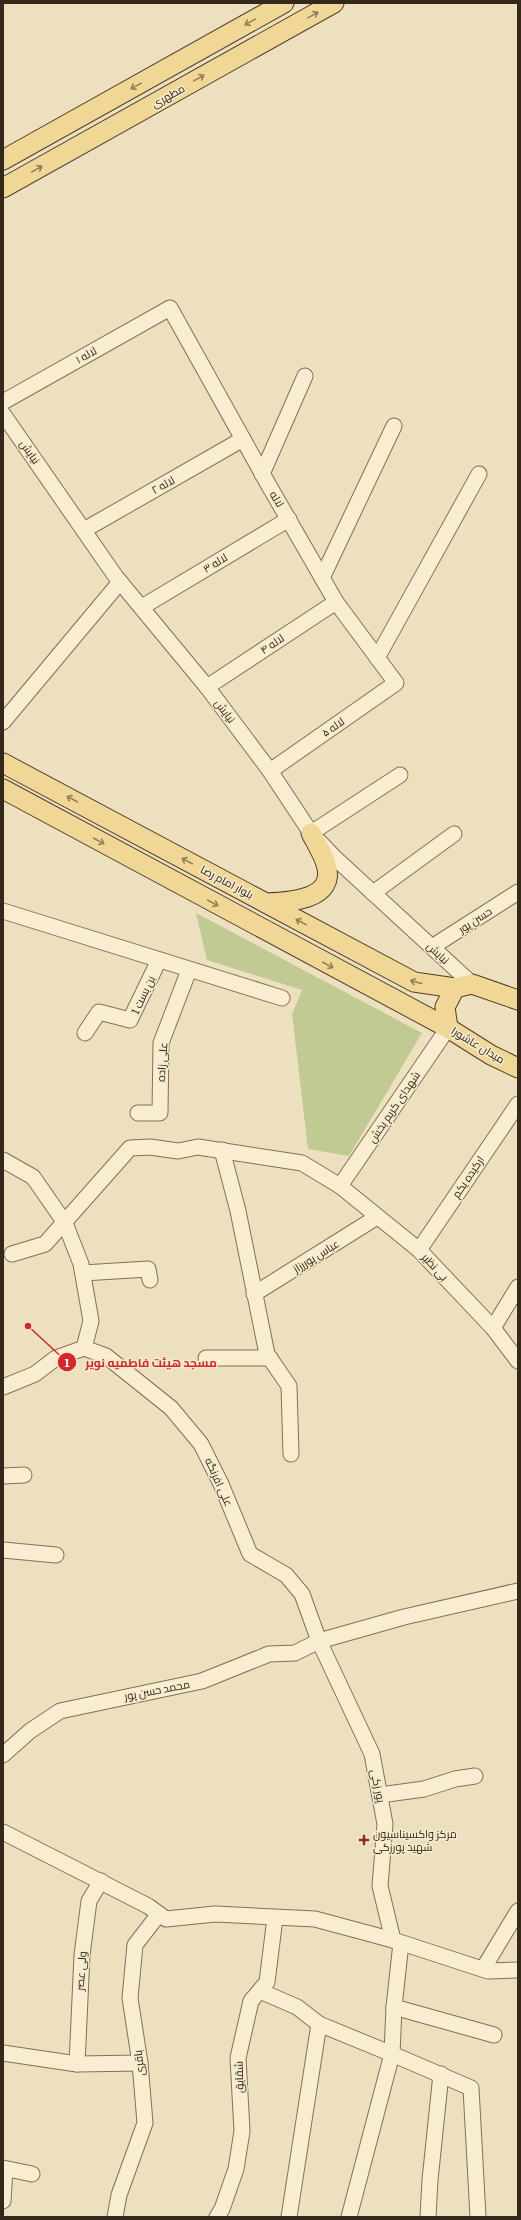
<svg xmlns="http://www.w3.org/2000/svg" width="521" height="2220" font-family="Literata,Cairo,serif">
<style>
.green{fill:#c1ca92}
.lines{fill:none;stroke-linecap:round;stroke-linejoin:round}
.minor-casing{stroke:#847057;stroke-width:17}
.major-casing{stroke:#513f2c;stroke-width:21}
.minor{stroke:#f8edd0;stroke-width:15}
.major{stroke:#f0d795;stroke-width:19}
.oneway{stroke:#928058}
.poi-dot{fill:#912c29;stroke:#f4eacd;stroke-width:1.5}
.labels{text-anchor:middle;stroke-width:3;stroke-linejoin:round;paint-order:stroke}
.street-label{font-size:11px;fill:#33281b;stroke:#f4eacd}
.poi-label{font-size:11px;fill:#33281b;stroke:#f4eacd;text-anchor:start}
.leader{fill:none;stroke:#d62828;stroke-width:1.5}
.callout-dot{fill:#d62828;stroke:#f4eacd;stroke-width:1.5}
.mark-label{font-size:12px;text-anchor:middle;font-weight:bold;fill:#fff}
.callout-label{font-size:12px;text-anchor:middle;font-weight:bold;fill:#d62828;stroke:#f4eacd;stroke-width:3;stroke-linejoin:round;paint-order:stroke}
</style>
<rect width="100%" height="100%" fill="#ece0be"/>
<!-- green -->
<polygon class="green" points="196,913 422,1033 349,1156 308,1149 292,1014 302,990 207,960"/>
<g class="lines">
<defs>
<g id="minor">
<polyline points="3,402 170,308 268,484 336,602 396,683 270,771"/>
<polyline points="3,414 116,577 207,687 270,771 311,833 334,857 472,984"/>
<polyline points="262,474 305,376"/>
<polyline points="84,530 243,439"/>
<polyline points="322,578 394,426"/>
<polyline points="142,607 289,519"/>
<polyline points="377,658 479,474"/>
<polyline points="207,687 336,602"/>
<polyline points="3,722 120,582"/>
<polyline points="311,833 400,775"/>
<polyline points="373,893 454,834"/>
<polyline points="3,911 282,998"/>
<polyline points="432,947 518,892"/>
<polyline points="85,1033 99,1012 130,1020 159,960"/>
<polyline points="138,1113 160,1113 161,1043 189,970"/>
<polyline points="222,1150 238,1211 267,1354 289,1386 291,1454"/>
<polyline points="3,1160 33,1177 65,1223 81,1264 91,1321 84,1348"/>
<polyline points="340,1186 448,1028"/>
<polyline points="419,1250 518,1104"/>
<polyline points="12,1254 45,1244 130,1148 150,1147 178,1151 198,1147 302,1163 340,1186 419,1250 493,1328 518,1361"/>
<polyline points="83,1273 148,1269 150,1280"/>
<polyline points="254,1294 377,1217"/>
<polyline points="493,1328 518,1287"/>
<polyline points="84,1348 106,1356 171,1408 201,1444 221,1484 250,1554 286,1575 302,1594 319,1641 372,1754 385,1824 380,1886 393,1940"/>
<polyline points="206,1358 270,1358"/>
<polyline points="3,1387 35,1374 56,1358 84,1348"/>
<polyline points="3,1476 24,1475"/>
<polyline points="3,1550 56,1555"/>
<polyline points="3,1755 30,1731 60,1711 202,1681 269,1654 295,1653 319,1641 404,1617 518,1591"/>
<polyline points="380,1795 424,1789 455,1779 475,1776"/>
<polyline points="3,1832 148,1906 166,1919 215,1914 315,1919 393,1940 488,1971 518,1970"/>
<polyline points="401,1943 394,2007 494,2035"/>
<polyline points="483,1969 518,1911"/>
<polyline points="260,1991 297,2007 319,2024"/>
<polyline points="394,2007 392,2054 471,2088 478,2217"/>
<polyline points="3,2053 77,2064 140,2063"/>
<polyline points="77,2064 82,1955 89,1901 101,1881"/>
<polyline points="3,2168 32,2174"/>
<polyline points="3,2201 5,2169"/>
<polyline points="115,2217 119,2195 145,2123 140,2063 130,1998 135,1945 159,1914"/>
<polyline points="217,2217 222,2209 236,2169 242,2131 238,2058 251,2001 267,1982 275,1918"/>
<polyline points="289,2217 319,2024 392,2054 349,2217"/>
<polyline points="428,2217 430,2180 441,2074"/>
</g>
<g id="major">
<polyline points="3,160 284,3"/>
<polyline points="3,188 334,3"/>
<polyline points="3,763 414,982 455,988"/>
<polyline points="3,789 448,1028 491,1055 518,1068"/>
<path d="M266,903C289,902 337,900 326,864C323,854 316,843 311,833"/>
<polyline points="448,1028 445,1007 455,988 472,984 518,1000"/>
</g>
</defs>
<!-- minor casing -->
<use href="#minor" class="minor-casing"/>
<!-- major casing -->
<use href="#major" class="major-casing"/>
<!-- minor -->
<use href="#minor" class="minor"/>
<!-- major -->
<use href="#major" class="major"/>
</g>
<!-- one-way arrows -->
<defs><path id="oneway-shaft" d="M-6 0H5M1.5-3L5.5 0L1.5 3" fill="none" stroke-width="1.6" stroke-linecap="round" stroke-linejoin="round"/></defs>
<g class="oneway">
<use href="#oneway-shaft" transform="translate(313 15) rotate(-29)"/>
<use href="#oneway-shaft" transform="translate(250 22) rotate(151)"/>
<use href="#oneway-shaft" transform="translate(199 78) rotate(-29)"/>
<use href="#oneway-shaft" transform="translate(136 86) rotate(151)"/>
<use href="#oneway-shaft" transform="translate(37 169) rotate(-29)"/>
<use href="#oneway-shaft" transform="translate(72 799) rotate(-152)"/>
<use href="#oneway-shaft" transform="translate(99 841) rotate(28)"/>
<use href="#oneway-shaft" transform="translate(187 861) rotate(-152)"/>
<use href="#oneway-shaft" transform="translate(213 903) rotate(28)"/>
<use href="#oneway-shaft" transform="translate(301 922) rotate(-152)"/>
<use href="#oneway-shaft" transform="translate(328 965) rotate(28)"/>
<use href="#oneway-shaft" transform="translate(416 982) rotate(-165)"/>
</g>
<!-- markers -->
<path class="poi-dot" d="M362 1834h4v4h4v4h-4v4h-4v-4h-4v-4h4z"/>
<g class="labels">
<!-- street labels -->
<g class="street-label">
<text transform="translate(168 96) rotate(-29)" y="4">مطهری</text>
<text transform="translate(86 355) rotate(-30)" y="4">لاله ۱</text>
<text transform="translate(30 452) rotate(55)" y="4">نیایش</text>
<text transform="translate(163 485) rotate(-30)" y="4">لاله ۲</text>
<text transform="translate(277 499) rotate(59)" y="4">لاله</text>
<text transform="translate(215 563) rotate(-31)" y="4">لاله ۳</text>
<text transform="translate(272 644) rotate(-34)" y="4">لاله ۴</text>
<text transform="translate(225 711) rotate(53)" y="4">نیایش</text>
<text transform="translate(333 727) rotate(-35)" y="4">لاله ۵</text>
<text transform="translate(227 882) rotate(28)" y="4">بلوار امام رضا</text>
<text transform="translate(475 920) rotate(-33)" y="4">حسن پور</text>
<text transform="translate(438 953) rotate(43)" y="4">نیایش</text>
<text transform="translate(143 995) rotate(-65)" y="4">بن بست 1</text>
<text transform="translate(478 1045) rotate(31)" y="4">میدان عاشورا</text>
<text transform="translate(162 1062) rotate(-86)" y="4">علی زاده</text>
<text transform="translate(394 1107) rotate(-56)" y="4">شهدای کریم بخش</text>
<text transform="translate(468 1177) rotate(-56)" y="4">ارکیده یکم</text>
<text transform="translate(316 1256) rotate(-32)" y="4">عباس پوررزاز</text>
<text transform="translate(435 1267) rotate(47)" y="4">بی نظیر</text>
<text transform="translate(219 1482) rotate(66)" y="4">علی افرنگه</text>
<text transform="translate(157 1690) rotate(-11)" y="4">محمد حسن پور</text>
<text transform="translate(378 1786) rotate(78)" y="4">پور زکی</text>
<text transform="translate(81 1971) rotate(-86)" y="4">ولی عصر</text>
<text transform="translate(139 2063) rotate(-97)" y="4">باقری</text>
<text transform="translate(239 2077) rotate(-92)" y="4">شقایق</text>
</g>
<!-- poi labels -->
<g class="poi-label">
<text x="373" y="1838">مرکز واکسیناسیون<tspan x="373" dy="13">شهید پورزکی</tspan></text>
</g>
</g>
<!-- callouts -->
<path class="leader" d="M28 1326L67 1362"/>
<g class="callout-dot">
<circle cx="28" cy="1326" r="4"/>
<circle cx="67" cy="1362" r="10"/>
</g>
<g class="mark-label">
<text x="67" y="1367">1</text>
</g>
<g class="callout-label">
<text x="151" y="1367">مسجد هیئت فاطمیه نویر</text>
</g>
<!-- border -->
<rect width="521" height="2220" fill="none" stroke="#33281b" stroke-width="8"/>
</svg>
